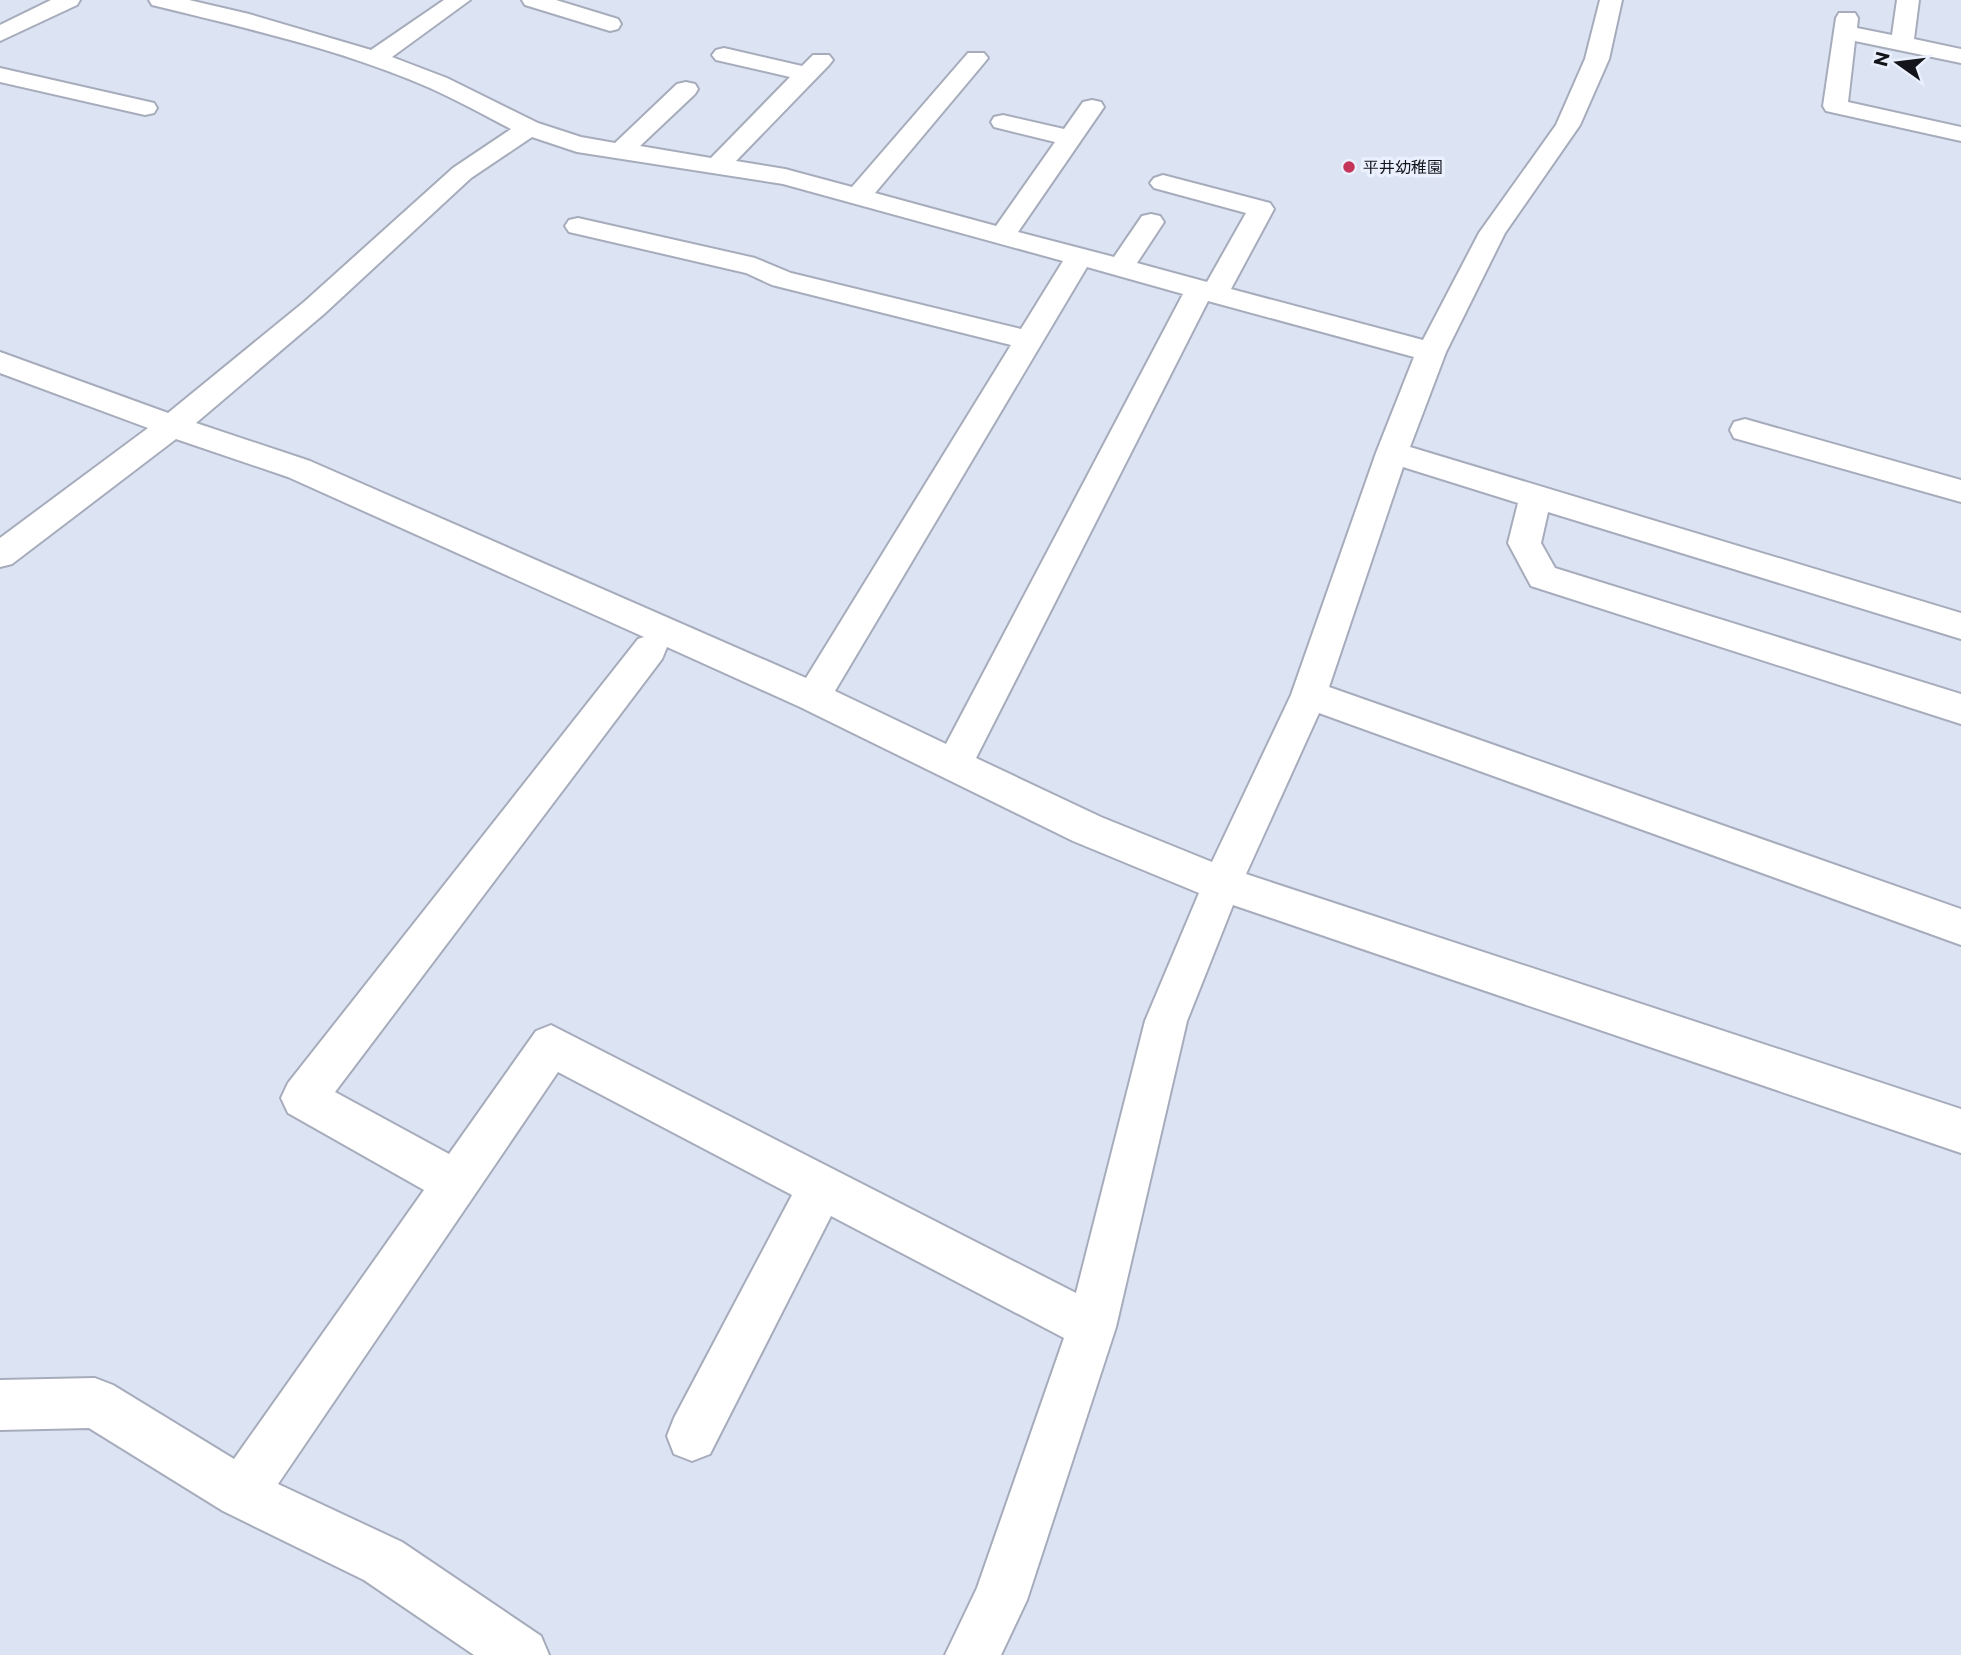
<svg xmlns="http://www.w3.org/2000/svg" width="1961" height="1655" font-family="Commissioner,'Noto Sans JP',sans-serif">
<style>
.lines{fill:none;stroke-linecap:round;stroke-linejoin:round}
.minor-casing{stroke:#a6acbb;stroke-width:4}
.minor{fill:#fff;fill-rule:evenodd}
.poi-dot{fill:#c53559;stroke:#eaf0fd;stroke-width:2.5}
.labels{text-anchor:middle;stroke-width:7;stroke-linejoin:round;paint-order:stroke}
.far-poi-label{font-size:16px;fill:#13151a;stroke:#eaf0fd;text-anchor:start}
</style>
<rect width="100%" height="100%" fill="#dce3f2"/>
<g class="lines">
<defs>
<g id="minor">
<polygon points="51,0 80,0 77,5 0,41 0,25"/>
<path d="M149,0H189L249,14L371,50L444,0H470L392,57L447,78L538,123L581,137L615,143L677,84L686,82L695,84L698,89L695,94L640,146L711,158L790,77L716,60L712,55L716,50L724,48L802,66L813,55H829L833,60L829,65L736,161L785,169L852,187L968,53H984L988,58L984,63L875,193L996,226L1055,142L994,127L991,122L994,117L1003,115L1064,129L1083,102L1092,100L1101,102L1104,107L1018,232L1114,257L1142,216L1151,214L1160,216L1164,222L1137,263L1207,282L1246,213L1154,188L1150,183L1154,178L1163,175L1270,203L1274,209L1231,289L1423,340L1479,233L1556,125L1585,59L1600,0H1622L1609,59L1580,125L1505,233L1446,352L1410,447L1961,613V639L1548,512L1541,543L1555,568L1961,694V724L1531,586L1508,543L1518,503L1403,467L1329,687L1961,909V945L1319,713L1246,874L1961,1109V1153L1233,905L1187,1021L1116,1327L1027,1600L1001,1655H945L977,1588L1064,1338L831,1216L710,1454L692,1461L674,1454L667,1436L674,1418L792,1195L558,1072L278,1484L402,1542L541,1636L549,1655H474L364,1580L223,1511L89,1428L0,1430V1380L95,1378L113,1385L234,1459L424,1190L288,1113L281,1098L288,1083L638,639L644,637L288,477L176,439L12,564L0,567V538L148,428L0,373V352L168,413L304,302L453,168L511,129C484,115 457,100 430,88C341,49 245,28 152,5ZM532,137L577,152L783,184L1063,261L1021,329L791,273L755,258L578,218L569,220L565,226L569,232L746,273L772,285L1011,345L806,678L310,461L196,423L324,314L471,178ZM1087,267L1183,294L946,744L835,691ZM1208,301L1414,357L1376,453L1291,695L1212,862L1101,817L976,758ZM667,647L800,707L1073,841L1199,893L1145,1021L1076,1293L551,1025L536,1031L449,1154L335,1092L662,659Z"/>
<polygon points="522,0 556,0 618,19 621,24 618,29 610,31 525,5"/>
<polygon points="1897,0 1919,0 1914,39 1961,49 1961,63 1855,41 1848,102 1961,127 1961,141 1826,111 1823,106 1836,18 1839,13 1855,13 1858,18 1857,28 1892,35"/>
<polygon points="0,68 154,103 157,108 154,113 145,115 0,82"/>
<polygon points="1745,419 1961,480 1961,502 1734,438 1730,430 1734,422"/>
</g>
</defs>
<!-- minor casing -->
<use href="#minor" class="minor-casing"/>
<!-- minor -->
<use href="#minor" class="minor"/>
</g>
<!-- markers -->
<circle class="poi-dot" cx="1349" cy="167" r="7"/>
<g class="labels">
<!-- far-poi labels -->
<g class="far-poi-label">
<text x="1363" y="173">平井幼稚園</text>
</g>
</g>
<!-- north arrow -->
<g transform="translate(1898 63) rotate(284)" stroke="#eaf0fd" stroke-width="5" paint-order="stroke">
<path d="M0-5L12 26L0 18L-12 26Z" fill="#13151a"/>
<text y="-10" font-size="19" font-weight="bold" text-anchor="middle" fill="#13151a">N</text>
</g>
</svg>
